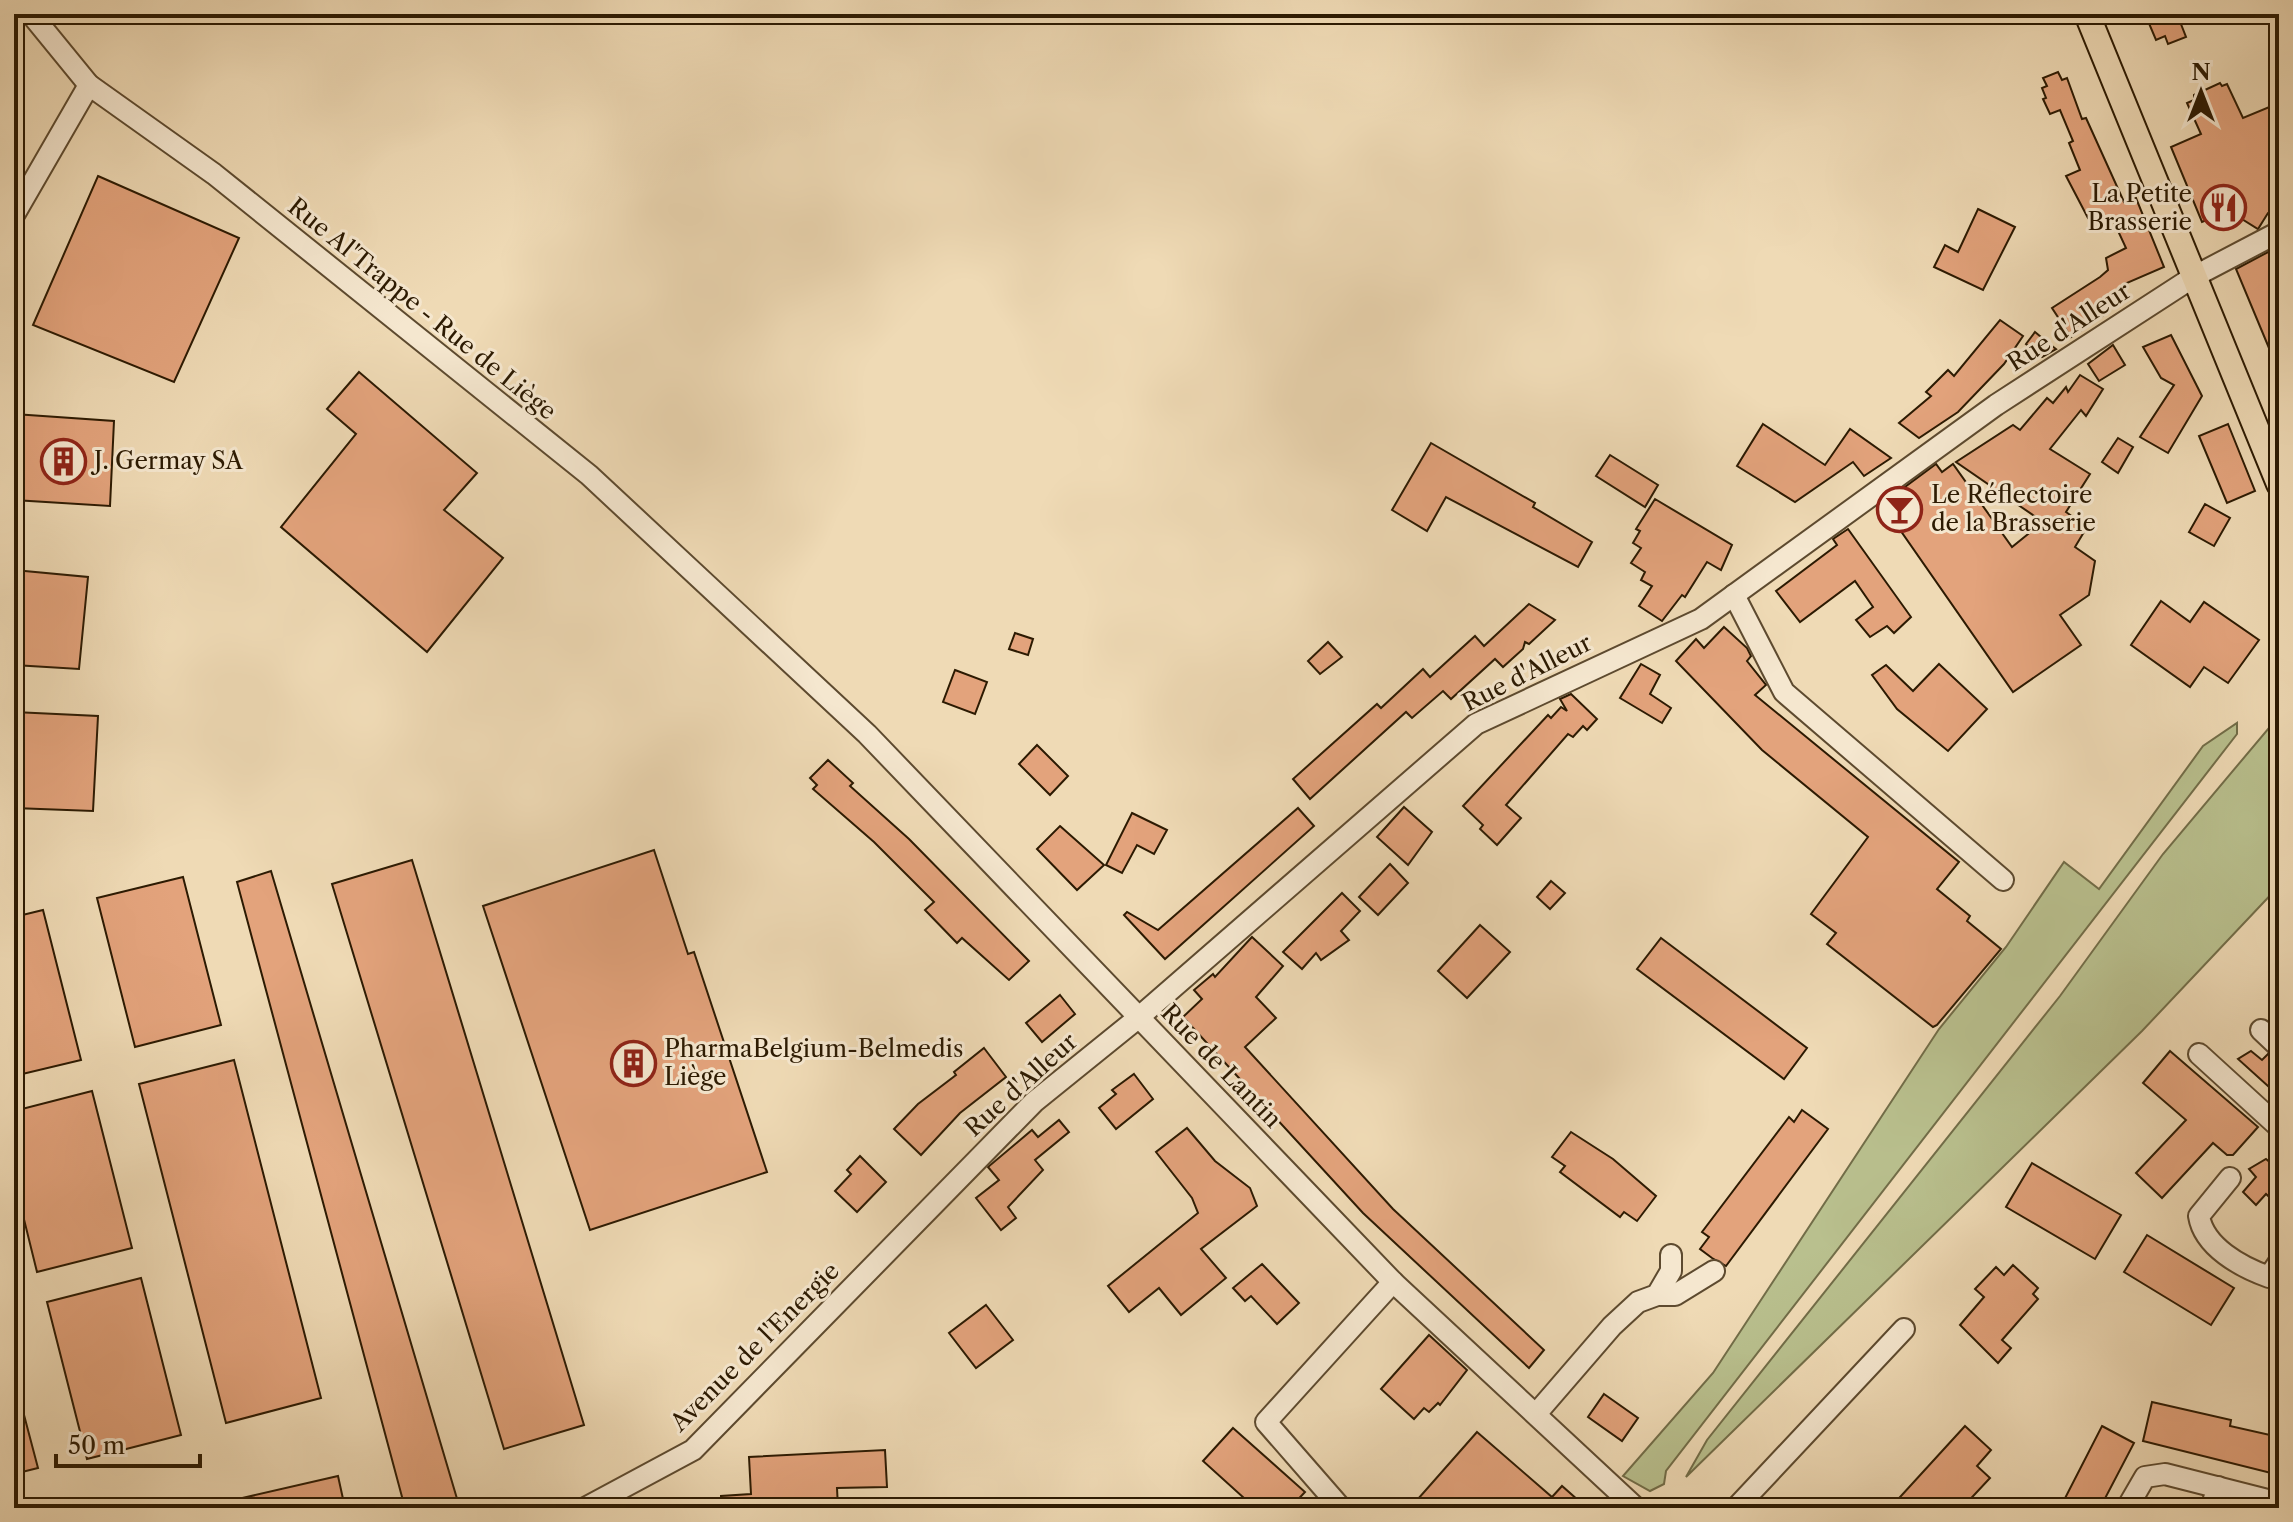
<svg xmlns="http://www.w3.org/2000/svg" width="2293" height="1522" font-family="'Libre Caslon Text',serif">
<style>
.green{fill:#b9c08e;stroke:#726d48;stroke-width:2}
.building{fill:#e3a37c;stroke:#2c1a02;stroke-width:2}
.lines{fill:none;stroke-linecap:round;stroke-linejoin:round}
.minor-casing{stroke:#5d4a2f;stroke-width:24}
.major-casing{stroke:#2c1a02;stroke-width:28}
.minor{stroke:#f5e7cf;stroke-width:20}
.major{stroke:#efdab5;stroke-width:24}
.labels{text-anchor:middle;stroke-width:6;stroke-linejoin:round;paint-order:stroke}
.poi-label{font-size:24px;fill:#2c1a02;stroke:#f5e7cf;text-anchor:start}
.street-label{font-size:24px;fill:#2c1a02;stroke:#f5e7cf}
</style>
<rect width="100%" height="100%" fill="#efdab5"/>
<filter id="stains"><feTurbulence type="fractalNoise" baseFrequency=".0025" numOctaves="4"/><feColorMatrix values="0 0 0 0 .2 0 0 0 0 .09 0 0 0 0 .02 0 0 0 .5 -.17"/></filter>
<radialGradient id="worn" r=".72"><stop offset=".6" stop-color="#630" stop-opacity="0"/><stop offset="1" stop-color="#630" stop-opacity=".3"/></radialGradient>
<!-- green -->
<g class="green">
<polygon points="2279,716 2279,886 2142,1031 1686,1477 1707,1440 2060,996 2163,854"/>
<polygon points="2237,723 2237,734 1666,1471 1664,1484 1650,1491 1623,1476 1713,1373 1939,1029 2006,947 2064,862 2099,889 2203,746"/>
</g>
<!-- building -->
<g class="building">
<polygon points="2145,14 2177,14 2186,37 2168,44 2165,36 2156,40"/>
<polygon points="2058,72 2062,80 2067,78 2082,119 2086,118 2124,202 2136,198 2164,267 2122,285 2098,305 2104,315 2071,337 2052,308 2100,277 2108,270 2106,258 2126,248 2113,220 2101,228 2095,216 2088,218 2066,176 2080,170 2069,143 2073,141 2060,110 2050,114 2043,99 2046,98 2042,88 2047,86 2043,78"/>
<polygon points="2220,83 2222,86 2227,84 2243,118 2279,103 2279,209 2268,213 2258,229 2229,211 2202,222 2171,147 2201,134 2187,103 2194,100 2194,95"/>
<polygon points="98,176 239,238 174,382 33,325"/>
<polygon points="1978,209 2015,227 1983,290 1934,267 1945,245 1958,252"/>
<polygon points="2270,251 2279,273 2279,372 2236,269"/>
<polygon points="2000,320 2023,336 2004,364 1958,412 1919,438 1899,423 1931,396 1926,392 1948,370 1954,376"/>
<polygon points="2035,332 2047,342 2056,349 2042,357 2026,344"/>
<polygon points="2171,335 2202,396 2168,453 2140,437 2174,385 2161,378 2143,347"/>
<polygon points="2113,345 2125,365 2099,381 2088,364"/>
<polygon points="359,372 477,473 444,510 503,558 427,652 281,527 356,434 327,409"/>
<polygon points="2080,375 2103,389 2086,416 2081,410 2050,449 2090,474 2066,512 2087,527 2075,547 2095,561 2089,595 2060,615 2081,645 2013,692 1882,504 1936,464 1942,472 1953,464 2012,547 2043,522 1956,462 2013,425 2020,430 2047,398 2053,403 2066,387 2068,392"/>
<polygon points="14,414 114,421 110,506 14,500"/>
<polygon points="1763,424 1825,465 1850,429 1891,458 1864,476 1853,462 1795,502 1737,466"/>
<polygon points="2228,424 2255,491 2227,503 2199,436"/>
<polygon points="2118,438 2133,447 2118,473 2102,462"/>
<polygon points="1431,443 1535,503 1533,507 1592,542 1578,567 1446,497 1427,531 1392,510"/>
<polygon points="1610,455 1658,485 1645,507 1596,476"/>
<polygon points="1655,499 1732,545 1721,570 1707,562 1685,597 1682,595 1662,621 1639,606 1652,586 1641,580 1645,572 1631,563 1641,548 1633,543 1640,531 1636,529"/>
<polygon points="2205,504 2230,518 2214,546 2189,532"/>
<polygon points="1848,529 1911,617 1894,633 1887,626 1870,637 1856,620 1873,607 1855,581 1800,622 1776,591 1837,545 1833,539"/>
<polygon points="14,570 88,577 79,669 14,665"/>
<polygon points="2161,601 2190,622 2204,602 2259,640 2228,683 2204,667 2190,687 2131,645"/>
<polygon points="1529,604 1555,620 1529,644 1525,642 1523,649 1503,667 1495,659 1451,699 1443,691 1412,718 1406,712 1310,799 1293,779 1377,704 1381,708 1423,669 1430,677 1475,636 1484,646"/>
<polygon points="1724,627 1747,648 1751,656 1747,661 1766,685 1755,695 1959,862 1937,889 1970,916 1967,921 2001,949 1937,1025 1933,1027 1827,944 1836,933 1811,914 1868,837 1762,750 1676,661 1696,639 1704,648"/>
<polygon points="1015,633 1033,639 1028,655 1009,649"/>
<polygon points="1328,642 1342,657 1320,674 1308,661"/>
<polygon points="1641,664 1660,675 1650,694 1671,708 1662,723 1620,698"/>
<polygon points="1939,664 1987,709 1948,751 1897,709 1872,675 1886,665 1913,691"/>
<polygon points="955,670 987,682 975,714 943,702"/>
<polygon points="1571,694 1597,719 1587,730 1583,726 1573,737 1568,734 1506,805 1521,818 1497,845 1480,829 1483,825 1463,806 1548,715 1551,718 1561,707 1567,711 1560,699"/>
<polygon points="14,712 98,716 93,811 14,808"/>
<polygon points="1037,745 1068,776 1050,795 1019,764"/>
<polygon points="828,760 853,783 850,786 909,839 1029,961 1009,980 962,938 957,943 925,910 934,902 874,842 813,789 817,785 810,778"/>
<polygon points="1404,807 1432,832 1408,865 1377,837"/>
<polygon points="1298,808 1314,826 1165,959 1124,915 1127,912 1158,930"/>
<polygon points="1132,813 1167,830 1154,854 1137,845 1122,873 1106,865"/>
<polygon points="1060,826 1104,865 1077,890 1037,849"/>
<polygon points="654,850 688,954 694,952 767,1172 590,1230 483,906"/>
<polygon points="412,860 584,1425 504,1449 332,884"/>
<polygon points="1390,864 1408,883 1378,915 1359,897"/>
<polygon points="271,871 458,1502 438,1508 405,1508 237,882"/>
<polygon points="183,877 221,1025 135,1047 97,898"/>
<polygon points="1551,881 1565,893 1550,909 1537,897"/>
<polygon points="1342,893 1360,911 1341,931 1349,940 1321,960 1316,953 1302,969 1283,952"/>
<polygon points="43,910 81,1060 14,1076 14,917"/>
<polygon points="1480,925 1510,952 1467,998 1438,971"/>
<polygon points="1252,937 1283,966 1256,997 1276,1018 1245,1047 1393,1209 1544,1350 1529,1368 1363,1213 1183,1017 1202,999 1194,990 1213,974 1215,977"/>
<polygon points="1661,938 1807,1048 1784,1079 1637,969"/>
<polygon points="1060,995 1075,1014 1042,1042 1026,1023"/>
<polygon points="984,1048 1006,1077 960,1113 921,1155 894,1129 918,1104 956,1075 954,1072"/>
<polygon points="2170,1051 2258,1127 2233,1155 2227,1155 2213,1143 2162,1198 2136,1173 2186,1120 2143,1083"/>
<polygon points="2251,1051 2262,1060 2268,1054 2279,1060 2279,1096 2238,1059"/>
<polygon points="234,1060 321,1398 226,1423 139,1084"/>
<polygon points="1134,1074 1153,1099 1116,1129 1099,1108 1116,1094 1112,1090"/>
<polygon points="92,1091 132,1248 37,1272 14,1179 14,1111"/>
<polygon points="1802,1110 1828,1129 1726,1266 1712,1258 1700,1249 1709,1237 1702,1232 1789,1117 1794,1122"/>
<polygon points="1059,1120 1069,1132 1035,1160 1043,1170 1008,1207 1016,1218 1001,1230 976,1198 999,1180 988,1167 1032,1130 1038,1137"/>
<polygon points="1187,1128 1215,1161 1250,1188 1257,1206 1201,1249 1226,1278 1181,1315 1159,1288 1129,1312 1108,1286 1198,1213 1192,1198 1156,1152"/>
<polygon points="1571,1132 1613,1159 1656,1196 1637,1221 1624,1212 1620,1217 1560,1172 1565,1166 1552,1157"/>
<polygon points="860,1156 886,1182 857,1212 835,1191 851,1174 847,1170"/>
<polygon points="2266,1159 2279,1170 2279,1206 2266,1194 2256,1205 2243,1192 2256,1177 2249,1169"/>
<polygon points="2032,1163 2121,1215 2095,1259 2006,1207"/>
<polygon points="2147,1235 2234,1288 2211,1325 2124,1272"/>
<polygon points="1262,1264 1299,1303 1277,1324 1251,1296 1245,1301 1233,1288"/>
<polygon points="2013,1265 2038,1288 2033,1294 2038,1299 2002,1340 2011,1348 1998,1363 1960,1325 1984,1297 1975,1289 1996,1267 2004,1275"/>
<polygon points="141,1278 181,1435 87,1459 47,1302"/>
<polygon points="986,1305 1013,1340 976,1368 949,1333"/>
<polygon points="1429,1335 1467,1370 1440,1405 1438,1403 1429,1412 1424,1408 1414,1419 1381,1389"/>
<polygon points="1604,1394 1638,1418 1622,1441 1588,1417"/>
<polygon points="19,1396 38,1468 14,1474 14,1397"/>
<polygon points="2152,1402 2231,1420 2230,1426 2279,1437 2279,1475 2143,1441"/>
<polygon points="1965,1426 1991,1450 1977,1466 1990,1478 1962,1508 1890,1508"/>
<polygon points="2102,1426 2134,1443 2100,1508 2060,1508"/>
<polygon points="1233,1428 1305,1492 1290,1508 1255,1508 1203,1461"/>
<polygon points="1477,1432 1552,1497 1562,1486 1587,1508 1410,1508"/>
<polygon points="885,1450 887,1487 837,1488 838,1508 721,1508 721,1496 751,1494 749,1457"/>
<polygon points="338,1476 345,1508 226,1508 225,1502"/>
</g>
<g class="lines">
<defs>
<g id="minor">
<polyline points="31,14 89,85 214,174 589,475 867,734 1393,1282 1636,1508"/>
<polyline points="14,215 89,85"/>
<polyline points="1734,595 1784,692 2003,880"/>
<polyline points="2261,1030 2279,1047"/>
<polyline points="2199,1054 2279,1127"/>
<path d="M2230,1178L2199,1216C2204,1247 2241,1267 2269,1277L2279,1262"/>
<polyline points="1657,1295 1675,1295 1714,1271"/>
<polyline points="1536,1414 1612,1326 1638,1302 1657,1295 1671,1271 1671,1255"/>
<polyline points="585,1508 693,1450 1034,1102 1138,1018 1476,724 1701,619 1996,405 2195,276 2279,232"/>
<polyline points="1341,1508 1266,1422 1393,1282"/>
<polyline points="1736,1508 1904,1329"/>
<polyline points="2127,1508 2145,1477 2165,1474 2279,1503"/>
<polyline points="2211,1508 2218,1487"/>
</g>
<polyline id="major" points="2087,14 2279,484"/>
</defs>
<!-- minor casing -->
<use href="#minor" class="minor-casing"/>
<!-- major casing -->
<use href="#major" class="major-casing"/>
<!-- minor -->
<use href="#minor" class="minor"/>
<!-- major -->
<use href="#major" class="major"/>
</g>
<!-- icons -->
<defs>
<symbol id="restaurant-ring" viewBox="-11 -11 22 22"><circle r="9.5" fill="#f5e7cf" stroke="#8f2418" stroke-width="1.5"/><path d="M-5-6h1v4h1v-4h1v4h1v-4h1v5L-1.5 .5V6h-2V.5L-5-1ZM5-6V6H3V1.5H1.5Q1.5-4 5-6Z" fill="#8f2418"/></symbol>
<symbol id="building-ring" viewBox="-11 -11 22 22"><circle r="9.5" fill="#f5e7cf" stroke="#8f2418" stroke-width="1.5"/><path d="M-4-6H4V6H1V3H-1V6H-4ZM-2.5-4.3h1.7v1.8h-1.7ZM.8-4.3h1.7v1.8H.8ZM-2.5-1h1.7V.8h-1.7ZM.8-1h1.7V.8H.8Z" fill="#8f2418"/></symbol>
<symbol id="bar-ring" viewBox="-11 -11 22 22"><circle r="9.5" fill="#f5e7cf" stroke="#8f2418" stroke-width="1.5"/><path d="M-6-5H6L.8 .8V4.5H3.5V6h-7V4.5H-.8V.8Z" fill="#8f2418"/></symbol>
</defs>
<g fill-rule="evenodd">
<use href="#restaurant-ring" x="2198" y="182" width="51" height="51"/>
<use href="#building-ring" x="38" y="436" width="51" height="51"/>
<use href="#bar-ring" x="1874" y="484" width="51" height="51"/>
<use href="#building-ring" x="608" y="1038" width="51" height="51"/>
</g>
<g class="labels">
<!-- poi labels -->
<g class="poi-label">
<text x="2192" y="202" text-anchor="end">La Petite<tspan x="2192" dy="28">Brasserie</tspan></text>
<text x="94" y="469">J. Germay SA</text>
<text x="1931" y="503">Le Réflectoire<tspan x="1931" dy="28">de la Brasserie</tspan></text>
<text x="664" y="1057">PharmaBelgium-Belmedis<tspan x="664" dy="28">Liège</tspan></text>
</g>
<!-- street labels -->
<g class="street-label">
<text transform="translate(422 309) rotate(39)" y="8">Rue Al'Trappe - Rue de Liège</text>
<text transform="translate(2069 327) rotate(-33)" y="8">Rue d'Alleur</text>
<text transform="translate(1527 673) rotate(-27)" y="8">Rue d'Alleur</text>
<text transform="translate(1221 1066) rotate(46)" y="8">Rue de Lantin</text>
<text transform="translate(1021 1085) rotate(-42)" y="8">Rue d'Alleur</text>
<text transform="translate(755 1347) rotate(-45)" y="8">Avenue de l'Energie</text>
</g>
</g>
<!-- margin -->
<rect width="2293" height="1522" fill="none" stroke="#efdab5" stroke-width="48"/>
<rect x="16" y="16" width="2261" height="1490" fill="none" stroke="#2c1a02" stroke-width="4"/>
<rect x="24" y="24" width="2245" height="1474" fill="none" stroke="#2c1a02" stroke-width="2"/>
<!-- north arrow -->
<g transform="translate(2201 92)" stroke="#f5e7cf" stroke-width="6" paint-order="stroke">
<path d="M0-6L14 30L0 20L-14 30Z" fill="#2c1a02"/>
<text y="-12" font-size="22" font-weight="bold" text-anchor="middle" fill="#2c1a02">N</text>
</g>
<!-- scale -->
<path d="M56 1454v12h144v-12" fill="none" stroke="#2c1a02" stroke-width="4"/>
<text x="68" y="1454" font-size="24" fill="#2c1a02" stroke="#f5e7cf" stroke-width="6" paint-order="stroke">50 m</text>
<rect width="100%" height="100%" filter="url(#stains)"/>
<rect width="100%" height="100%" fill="url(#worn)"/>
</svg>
